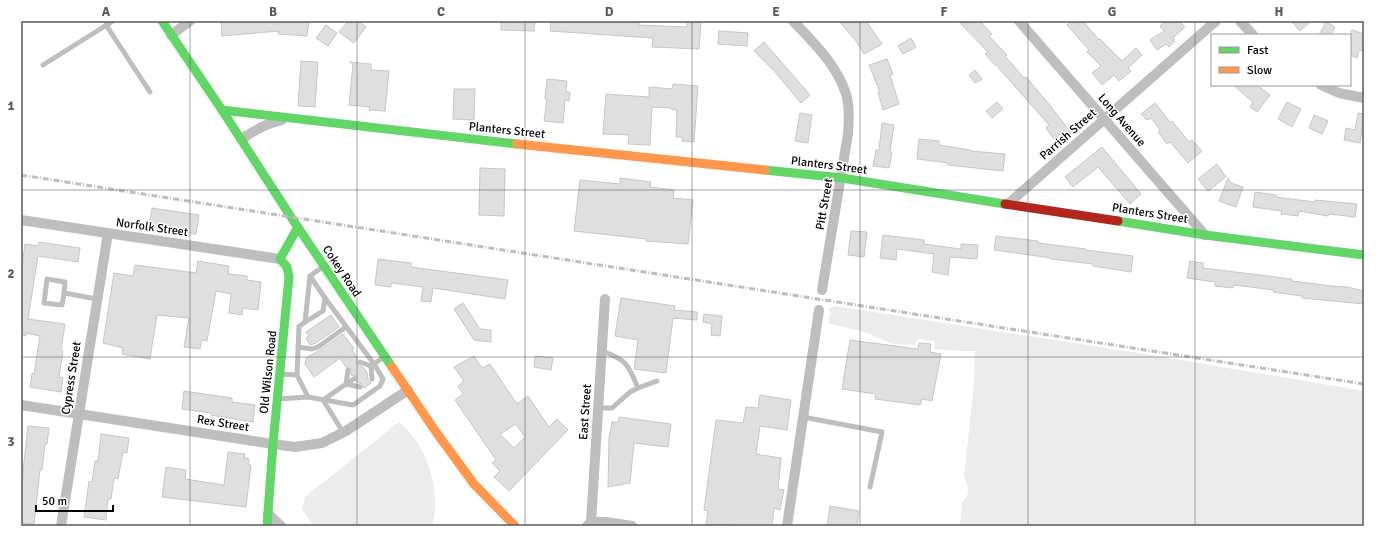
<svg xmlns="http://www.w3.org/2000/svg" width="1385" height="547" font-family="Signika,sans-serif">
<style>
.green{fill:#ececec}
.building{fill:#dfdfdf;stroke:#c7c7c7;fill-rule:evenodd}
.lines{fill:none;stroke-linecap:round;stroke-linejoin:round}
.lane{stroke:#bebebe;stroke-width:5}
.street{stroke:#bebebe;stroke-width:10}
.fast{stroke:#63d668;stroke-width:9}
.slow{stroke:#ff974d;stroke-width:9}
.jam{stroke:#b3261e;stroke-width:9}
.rail{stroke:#bebebe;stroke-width:3;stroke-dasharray:6 2 1 2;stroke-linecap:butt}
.grid{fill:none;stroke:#595959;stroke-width:1;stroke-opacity:0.55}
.labels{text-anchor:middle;stroke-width:3;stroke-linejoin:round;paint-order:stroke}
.street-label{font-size:12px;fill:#000;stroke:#fff}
.neatline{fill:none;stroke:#595959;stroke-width:1.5}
.grid-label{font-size:13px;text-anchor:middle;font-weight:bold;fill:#595959}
</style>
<rect width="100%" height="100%" fill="#fff"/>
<!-- green -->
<g class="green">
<polygon points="835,306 1151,355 1364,391 1364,526 960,526 962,501 967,497 968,487 964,476 974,384 975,351 958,351 934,349 935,341 918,339 914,345 893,344 864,332 828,323 830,314 831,313 829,309"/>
<path d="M399,422C403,426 407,429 410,433C430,456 441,497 432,526H313L302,509L305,497Z"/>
</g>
<!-- building -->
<g class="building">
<polygon points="221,21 309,21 307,36 278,34 279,31 222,36"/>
<polygon points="348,21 358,21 366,27 354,43 339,32"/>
<polygon points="501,21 535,21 534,31 501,30"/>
<polygon points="551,21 639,22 639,25 687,27 687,21 701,21 699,49 652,47 653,38 550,31"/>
<polygon points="839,21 866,21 882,44 864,54 856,41"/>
<polygon points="958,21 980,21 992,34 989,36 1007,55 1005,56 1024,78 1026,77 1049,104 1071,133 1064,139 1060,134 1054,139 1046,128 1049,125 996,65 995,65 985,54 988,52"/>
<polygon points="1071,21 1083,21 1099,40 1100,39 1122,61 1136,48 1142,55 1128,68 1131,71 1119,81 1114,75 1102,85 1092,73 1101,66 1087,52 1089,50 1067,25"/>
<polygon points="1166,21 1179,21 1185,27 1173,38 1175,41 1169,47 1166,44 1157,50 1150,40 1164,31 1160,26"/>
<polygon points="1291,21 1311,21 1300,31"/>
<polygon points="1326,22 1335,27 1331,35 1319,35"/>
<polygon points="326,25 337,33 328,46 316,38"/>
<polygon points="1352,30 1364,34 1364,45 1362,51 1359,50 1357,58 1350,55 1350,36"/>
<polygon points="719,31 748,33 747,46 718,44"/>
<polygon points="911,38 916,47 903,54 898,46"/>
<polygon points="764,42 810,95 801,103 775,72 754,51"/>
<polygon points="887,59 893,74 890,75 899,104 883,110 878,92 880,92 869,65"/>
<polygon points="301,61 318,62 315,107 298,106"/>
<polygon points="350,62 371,64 371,70 389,71 385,111 369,110 370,107 349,105 353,64"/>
<polygon points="975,70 982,79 975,83 969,75"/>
<polygon points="547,79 567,81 566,92 570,92 569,101 565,100 563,123 544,121 547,99 545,99"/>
<polygon points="673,84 698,86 694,142 682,141 682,137 676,137 677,110 671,109 671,108 652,107 650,145 628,144 629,135 603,134 606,94 649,97 649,87 672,89"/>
<polygon points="1233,85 1257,85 1270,95 1257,112 1250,107 1253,102"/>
<polygon points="454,89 475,89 474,120 453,119"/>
<polygon points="997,102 1003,109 992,118 986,111"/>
<polygon points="1287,102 1301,109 1292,127 1278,119"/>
<polygon points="1155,103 1170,122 1172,121 1189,142 1192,140 1202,151 1188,163 1170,142 1167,144 1158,132 1160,130 1151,118 1147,120 1141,114"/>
<polygon points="800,113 812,115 808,143 795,141"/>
<polygon points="1358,113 1364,114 1360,143 1344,140 1346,128 1355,130"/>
<polygon points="1314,115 1328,121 1322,134 1309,128"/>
<polygon points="882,123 894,125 890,152 892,153 889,168 873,166 876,150 879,150"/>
<polygon points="919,139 939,141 939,145 971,150 971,151 1005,154 1003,171 948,165 948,163 917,159"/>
<polygon points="1102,147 1141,194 1130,204 1098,167 1073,187 1065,177"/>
<polygon points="1217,164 1226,177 1208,191 1198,179"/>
<polygon points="480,168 505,169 504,216 479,215"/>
<polygon points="620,178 651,182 650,187 674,190 673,198 693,200 688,244 646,241 646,239 574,231 580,180 620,184"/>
<polygon points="1228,178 1231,183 1243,187 1236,207 1219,201"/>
<polygon points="1255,192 1276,195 1276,197 1315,202 1315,200 1357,204 1355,217 1329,214 1328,216 1299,211 1298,216 1281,214 1282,211 1253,207"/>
<polygon points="152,208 199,215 196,234 149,227"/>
<polygon points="851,231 867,232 864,257 848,255"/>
<polygon points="883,235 924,240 924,244 961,249 961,244 978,245 977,259 950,257 948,275 932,272 934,254 897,249 896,260 880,258"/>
<polygon points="996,236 1038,241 1038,243 1086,249 1086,250 1133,256 1131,272 1093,266 1093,264 1051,259 1051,258 994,250"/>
<polygon points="39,242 80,248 78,262 38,256 28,319 65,324 61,350 63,351 59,377 63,378 61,392 30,387 32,373 34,374 40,336 26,333 26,336 21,335 21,272 25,244 38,246"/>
<polygon points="378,259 411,263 411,267 508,280 505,299 433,288 431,302 421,301 423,287 391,283 391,287 375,285"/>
<polygon points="198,261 229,266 228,274 247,276 247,280 261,282 258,310 243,308 242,315 229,313 231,294 216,291 207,341 202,340 200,349 184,347 189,318 157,315 150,359 122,354 123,348 103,343 114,273 133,276 135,265 196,273"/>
<polygon points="1190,261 1203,263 1203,268 1292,279 1292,281 1332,286 1347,287 1364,291 1364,304 1302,298 1302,296 1273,292 1274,290 1234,285 1233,288 1215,286 1215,282 1187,278"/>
<polygon points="621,298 675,306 674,310 697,312 697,320 673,318 666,373 634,369 638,340 615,336"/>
<polygon points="463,303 480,329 491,330 491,342 474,340 454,309"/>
<polygon points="704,314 722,316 720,336 711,335 712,324 703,322"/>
<polygon points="331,315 339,327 316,343 310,345 306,338 309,336 306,332"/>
<polygon points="343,334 354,348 352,350 358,359 356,361 357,364 364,368 367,372 368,380 371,383 364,388 362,384 356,382 358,379 357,377 351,375 351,367 346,367 340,358 314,377 305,364 306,358 320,350"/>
<polygon points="850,340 918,349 919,343 931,344 930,352 941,354 932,401 922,399 920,405 875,399 876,394 842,389"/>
<path d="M474,356L482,368L490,364L517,404L528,396L549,427L557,419L568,430L509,491L494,477L500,471L492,463L496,460L455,400L463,394L458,386L464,381L454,367ZM516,424L525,437L514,448L500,434Z"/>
<polygon points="535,356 553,358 551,370 534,367"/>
<polygon points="184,391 232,398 232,402 255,405 253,422 211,415 211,413 182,409"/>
<polygon points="760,395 791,400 787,430 760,426 756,454 781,458 778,489 784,490 780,510 774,508 772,526 706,525 708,511 704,510 716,420 743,423 746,407 758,408"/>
<polygon points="619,417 671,424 668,447 634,443 630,483 608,487 609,438 612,422 618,422"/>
<polygon points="28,426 49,428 47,444 45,444 42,470 40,470 34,524 21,523 21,480 22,480"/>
<polygon points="101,434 129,438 127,453 123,452 118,479 114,478 111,499 108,499 106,520 84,517 89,481 92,482 95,461 98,461"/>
<polygon points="228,452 245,454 244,458 249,459 248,465 251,465 246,507 162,497 166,467 186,470 185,479 224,485"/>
<polygon points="830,506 859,511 857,526 827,526"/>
</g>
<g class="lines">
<!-- lane -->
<g class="lane">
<polyline points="106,25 150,92"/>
<polyline points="43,65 113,21"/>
<polyline points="64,293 62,305 44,303 47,279 65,282 64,293 97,299"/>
<polyline points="325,298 374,364 371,366 360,362"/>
<polyline points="305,322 310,276"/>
<polyline points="298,347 312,349 318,347 346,327"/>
<path d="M602,351C627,360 628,364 638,388"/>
<polyline points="371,366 372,379"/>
<polyline points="281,374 297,375 299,326 323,311 325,298 310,276 324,266"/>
<polyline points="297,375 308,397"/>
<polyline points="346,384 360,387"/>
<polyline points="346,384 354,379"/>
<polyline points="278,399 308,397 353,405 380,386 383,379 374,364 384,357"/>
<polyline points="598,408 612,408 630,392 638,388 657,381"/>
<polyline points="803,417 882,432 870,487"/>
<polyline points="343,432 323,400 346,384 348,370"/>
</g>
<!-- street -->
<g class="street">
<path d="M793,21C813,42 837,65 846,94C850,106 849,121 848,134L822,290"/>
<polyline points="1019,21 1205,235"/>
<polyline points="1240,21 1253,35"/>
<polyline points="171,35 190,21"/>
<polyline points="1321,85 1339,93 1364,98"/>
<path d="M241,139C255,131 266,123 282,120"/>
<polyline points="1008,204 1216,21"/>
<polyline points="21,220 280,259"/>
<polyline points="21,405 273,444 295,447 322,443 346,431 408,390"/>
<polyline points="268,514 281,526"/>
<polyline points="591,522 606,522 632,526"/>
<polyline points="61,526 108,233"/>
<polyline points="587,526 591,522 605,299"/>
<polyline points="787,526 819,310"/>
</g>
<!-- fast -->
<g class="fast">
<polyline points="162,21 222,110 291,217 392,367"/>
<polyline points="222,110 517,144"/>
<polyline points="765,170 842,178 1005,204"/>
<polyline points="1118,221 1205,235 1364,255"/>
<polyline points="267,526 273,444 289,277 287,267 280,259 298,227"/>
</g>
<!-- slow -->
<g class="slow">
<polyline points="517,144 765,170"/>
<polyline points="392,367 436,432 474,484 515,526"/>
</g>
<!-- jam -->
<polyline class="jam" points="1005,204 1118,221"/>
<!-- rail -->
<polyline class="rail" points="21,175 1364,384"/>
</g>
<!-- grid -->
<path class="grid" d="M190,21V526M357,21V526M525,21V526M692,21V526M860,21V526M1028,21V526M1195,21V526M21,190H1364M21,357H1364"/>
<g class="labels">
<!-- street labels -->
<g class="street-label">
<text transform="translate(1122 120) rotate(49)" y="4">Long Avenue</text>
<text transform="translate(507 130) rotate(6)" y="4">Planters Street</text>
<text transform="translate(1068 134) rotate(-41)" y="4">Parrish Street</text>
<text transform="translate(829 165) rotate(7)" y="4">Planters Street</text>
<text transform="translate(824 204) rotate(-80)" y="4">Pitt Street</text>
<text transform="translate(1150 213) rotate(9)" y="4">Planters Street</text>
<text transform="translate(152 227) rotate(8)" y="4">Norfolk Street</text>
<text transform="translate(342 271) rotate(56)" y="4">Cokey Road</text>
<text transform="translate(268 372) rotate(-84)" y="4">Old Wilson Road</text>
<text transform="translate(71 378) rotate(-81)" y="4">Cypress Street</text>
<text transform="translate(585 412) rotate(-86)" y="4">East Street</text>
<text transform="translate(223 423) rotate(9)" y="4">Rex Street</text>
</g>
</g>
<!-- border -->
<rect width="1385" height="547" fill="none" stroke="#ffffff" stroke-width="44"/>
<!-- legend -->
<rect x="1211" y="34" width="140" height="52" fill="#ffffff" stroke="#999999"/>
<rect x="1219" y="47" width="20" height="6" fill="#63d668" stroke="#999999"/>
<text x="1247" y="54" font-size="12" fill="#000000">Fast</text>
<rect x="1219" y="67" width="20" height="6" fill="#ff974d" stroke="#999999"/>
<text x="1247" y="74" font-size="12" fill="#000000">Slow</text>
<!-- scale -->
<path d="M36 505v6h77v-6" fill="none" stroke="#000000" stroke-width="2"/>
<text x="42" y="505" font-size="12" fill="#000000" stroke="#ffffff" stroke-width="3" paint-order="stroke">50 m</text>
<rect x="22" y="22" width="1341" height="503" class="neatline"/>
<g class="grid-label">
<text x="106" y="16">A</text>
<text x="273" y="16">B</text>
<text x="441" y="16">C</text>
<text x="609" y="16">D</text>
<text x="776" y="16">E</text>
<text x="944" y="16">F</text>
<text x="1112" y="16">G</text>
<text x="1279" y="16">H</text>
<text x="11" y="110">1</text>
<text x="11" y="278">2</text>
<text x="11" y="446">3</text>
</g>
</svg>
